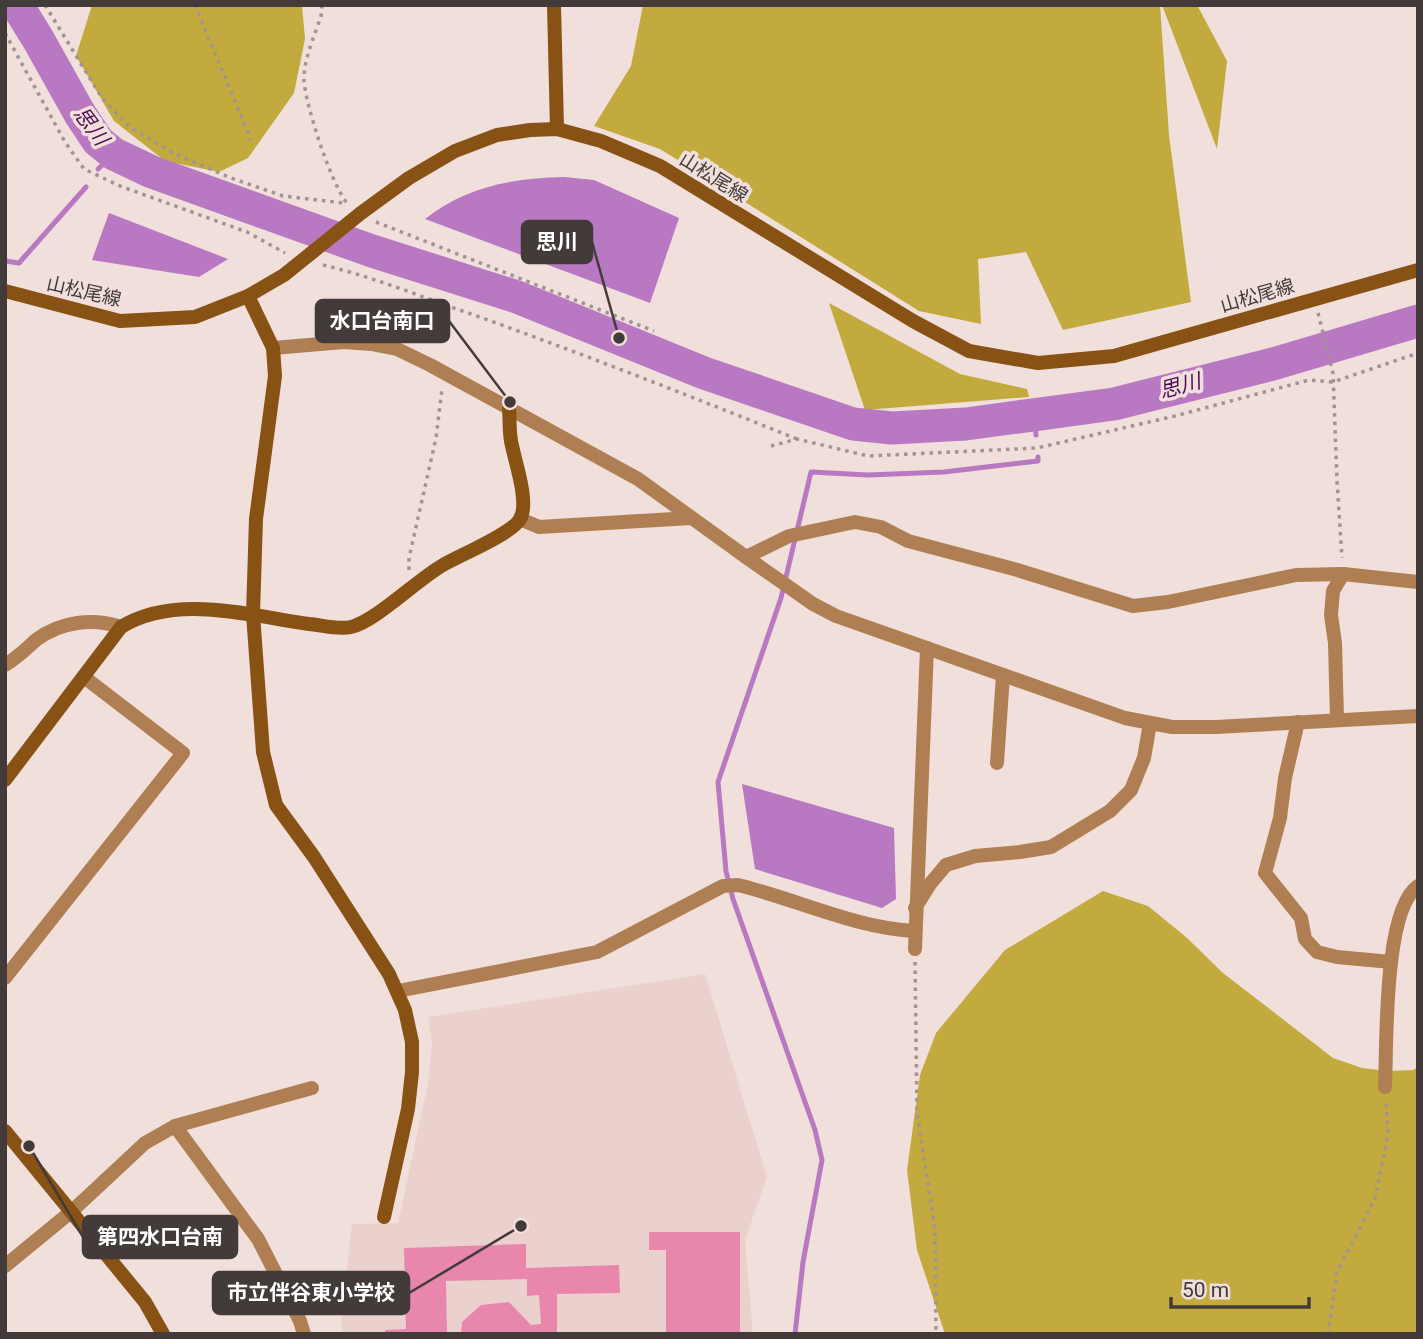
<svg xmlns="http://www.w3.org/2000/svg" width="1423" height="1339" font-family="Roboto,'Noto Sans JP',sans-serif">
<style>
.built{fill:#ebd1cd}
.forest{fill:#c2aa3f}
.water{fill:#b978c2}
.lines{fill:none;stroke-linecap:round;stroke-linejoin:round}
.stream{stroke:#b978c2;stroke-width:5}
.river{stroke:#b978c2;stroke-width:33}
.building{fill:#e886ac}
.path{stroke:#a19492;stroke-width:3.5;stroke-dasharray:3.5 5;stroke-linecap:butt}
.street{stroke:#af7f53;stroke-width:14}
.secondary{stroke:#885215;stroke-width:14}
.labels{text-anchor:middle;stroke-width:7;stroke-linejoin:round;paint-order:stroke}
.street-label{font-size:19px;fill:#423b3a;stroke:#f0dfdb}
.water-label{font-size:21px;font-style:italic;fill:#4b0e53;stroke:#f0dfdb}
.leader{fill:none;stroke:#423b3a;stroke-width:2.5}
.callout-dot{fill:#423b3a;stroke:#f0dfdb;stroke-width:2.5}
.callout{fill:#423b3a;stroke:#423b3a;stroke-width:2.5}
.callout-label{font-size:21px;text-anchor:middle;font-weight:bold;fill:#fff}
</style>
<rect width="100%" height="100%" fill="#f0dfdb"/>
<!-- built -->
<polygon class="built" points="705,974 767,1177 745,1240 753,1334 343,1334 341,1323 352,1224 398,1223 428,1084 432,1042 428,1017"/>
<!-- forest -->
<g class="forest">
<polygon points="92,5 302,5 305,39 294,93 248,158 219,172 165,161 114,121 76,56"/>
<polygon points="643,5 1160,5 1169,135 1191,302 1063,330 1026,252 978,259 981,324 919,311 660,149 594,126 631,66"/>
<polygon points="1162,5 1197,5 1227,61 1217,149"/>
<polygon points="829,303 960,374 1027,389 1029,397 865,410"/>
<polygon points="1103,891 1148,906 1186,937 1223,973 1333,1058 1362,1068 1388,1071 1413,1070 1418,1067 1418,1334 945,1334 917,1250 907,1170 920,1075 936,1033 1005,950"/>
</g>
<!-- water -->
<g class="water">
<path d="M564,177L594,180L679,218L650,303L425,219C465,187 513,178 564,177Z"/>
<polygon points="109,213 228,259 199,277 92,260"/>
<polygon points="742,784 894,828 896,899 882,908 755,869"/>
</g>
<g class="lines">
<!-- stream -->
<g class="stream">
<polyline points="98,169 114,154"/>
<polyline points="5,261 19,263 86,187"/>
<polyline points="1034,415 1036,435"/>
<polyline points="795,1334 803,1262 822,1160 815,1130 733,899 726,871 718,782 781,598 811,472 868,475 944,472 1038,461 1038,457"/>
</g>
<!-- river -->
<polyline class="river" points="17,5 38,39 80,114 98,141 114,154 152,172 372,251 517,297 704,373 853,424 892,428 966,424 1114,404 1273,364 1418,321"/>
</g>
<!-- building -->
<g class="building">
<polygon points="649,1232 740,1232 740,1334 666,1334 666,1250 649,1250"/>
<polygon points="526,1244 526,1268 619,1265 620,1293 557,1294 557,1334 461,1334 462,1322 481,1305 509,1302 531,1325 541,1324 539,1295 527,1296 527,1279 446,1281 447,1334 385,1334 385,1330 406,1329 404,1248"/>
</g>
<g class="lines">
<!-- path -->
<g class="path">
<polyline points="45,5 102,98 131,128 173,153 231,178 283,196 344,203"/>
<polyline points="195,5 251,140"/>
<path d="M322,5L321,16C315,35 304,58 304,79C304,101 333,191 349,205"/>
<polyline points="5,33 65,142 84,169 120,186 247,232 285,253"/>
<polyline points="376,222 654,331"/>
<path d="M323,265C374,277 424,298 474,315C583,354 690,396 797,439"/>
<polyline points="1318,313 1333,373 1337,481 1342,558"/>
<polyline points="771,446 797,439 868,456 1037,448 1175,416 1309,380 1333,382 1418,353"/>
<polyline points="409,570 409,558 436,438 442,389"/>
<polyline points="915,962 917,1112 935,1230 936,1334"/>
<polyline points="1328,1334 1337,1272 1375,1198 1388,1135 1386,1102"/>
</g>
<!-- street -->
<g class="street">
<polyline points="273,348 344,342 371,344 397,349 430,365 638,479 746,557 813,604 836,616 1125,718 1172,727 1216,727 1418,716"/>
<polyline points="520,519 539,527 691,518"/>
<polyline points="746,557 789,536 855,522 881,527 908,541 1014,569 1133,606 1168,602 1296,575 1343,574 1418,582"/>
<path d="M5,665C17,658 26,649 36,640C61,621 93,618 121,627"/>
<polyline points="1337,719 1335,643 1331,615 1333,591 1343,574"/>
<polyline points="1298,722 1285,778 1280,818 1265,873 1301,918 1305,939 1317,952 1337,957 1391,962"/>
<polyline points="997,763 1003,675"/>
<polyline points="915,908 930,884 946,865 975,856 1020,852 1051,847 1110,811 1131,790 1144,758 1150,723"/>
<polyline points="915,949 927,648"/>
<polyline points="5,978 183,753 84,677"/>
<path d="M398,991L597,952L723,886L738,885C796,899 855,928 915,931"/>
<path d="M1385,1087C1387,1046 1383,910 1418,886"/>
<polyline points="175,1126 258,1239 300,1321 304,1334"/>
<polyline points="5,1266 72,1211 145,1143 175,1126 312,1088"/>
</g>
<!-- secondary -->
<g class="secondary">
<polyline points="554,5 557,129"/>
<polyline points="5,291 120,321 195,317 248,296 284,275 361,213 409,178 455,151 497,135 530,130 557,129 601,141 660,166 913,321 969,351 1038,363 1114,356 1418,270"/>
<polyline points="248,296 273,348 275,376 256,519 253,614 263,752 276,805 314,857 389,974 405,1010 412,1042 412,1072 408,1109 384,1217"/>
<path d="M5,780L121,627C176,593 250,616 309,624C321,625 338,630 351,627C376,621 418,579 443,565C460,555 512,534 520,519C530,502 514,459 511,441C509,430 510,419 509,409"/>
<polyline points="5,1131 145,1302 163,1334"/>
</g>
</g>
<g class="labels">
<!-- street labels -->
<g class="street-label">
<text transform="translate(714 177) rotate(32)" y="7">山松尾線</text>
<text transform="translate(84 291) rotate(13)" y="7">山松尾線</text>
<text transform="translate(1257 295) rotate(-16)" y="7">山松尾線</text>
</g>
<!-- water labels -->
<g class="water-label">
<text transform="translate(91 126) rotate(53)" y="7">思川</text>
<text transform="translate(1180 386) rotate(-15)" y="7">思川</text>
</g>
</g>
<!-- callouts -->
<path class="leader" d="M619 338L592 242M510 402L449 321M29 1146L83 1237M521 1226L409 1293"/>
<g class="callout-dot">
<circle cx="619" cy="338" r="7"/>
<circle cx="510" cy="402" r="7"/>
<circle cx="29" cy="1146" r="7"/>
<circle cx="521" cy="1226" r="7"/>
</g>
<g class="callout">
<rect x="522" y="221" width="70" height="42" rx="7"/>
<rect x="316" y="300" width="133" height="42" rx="7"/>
<rect x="83" y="1216" width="154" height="42" rx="7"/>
<rect x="213" y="1272" width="196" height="42" rx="7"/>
</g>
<g class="callout-label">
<text x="557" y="249">思川</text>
<text x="382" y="328">水口台南口</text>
<text x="160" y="1244">第四水口台南</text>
<text x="311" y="1300">市立伴谷東小学校</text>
</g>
<!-- border -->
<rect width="1423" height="1339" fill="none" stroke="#423b3a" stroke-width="14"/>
<!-- scale -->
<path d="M1171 1297v10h138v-10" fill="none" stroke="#423b3a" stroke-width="3.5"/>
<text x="1182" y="1297" font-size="21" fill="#423b3a" stroke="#f0dfdb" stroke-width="5" paint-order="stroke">50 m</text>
</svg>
